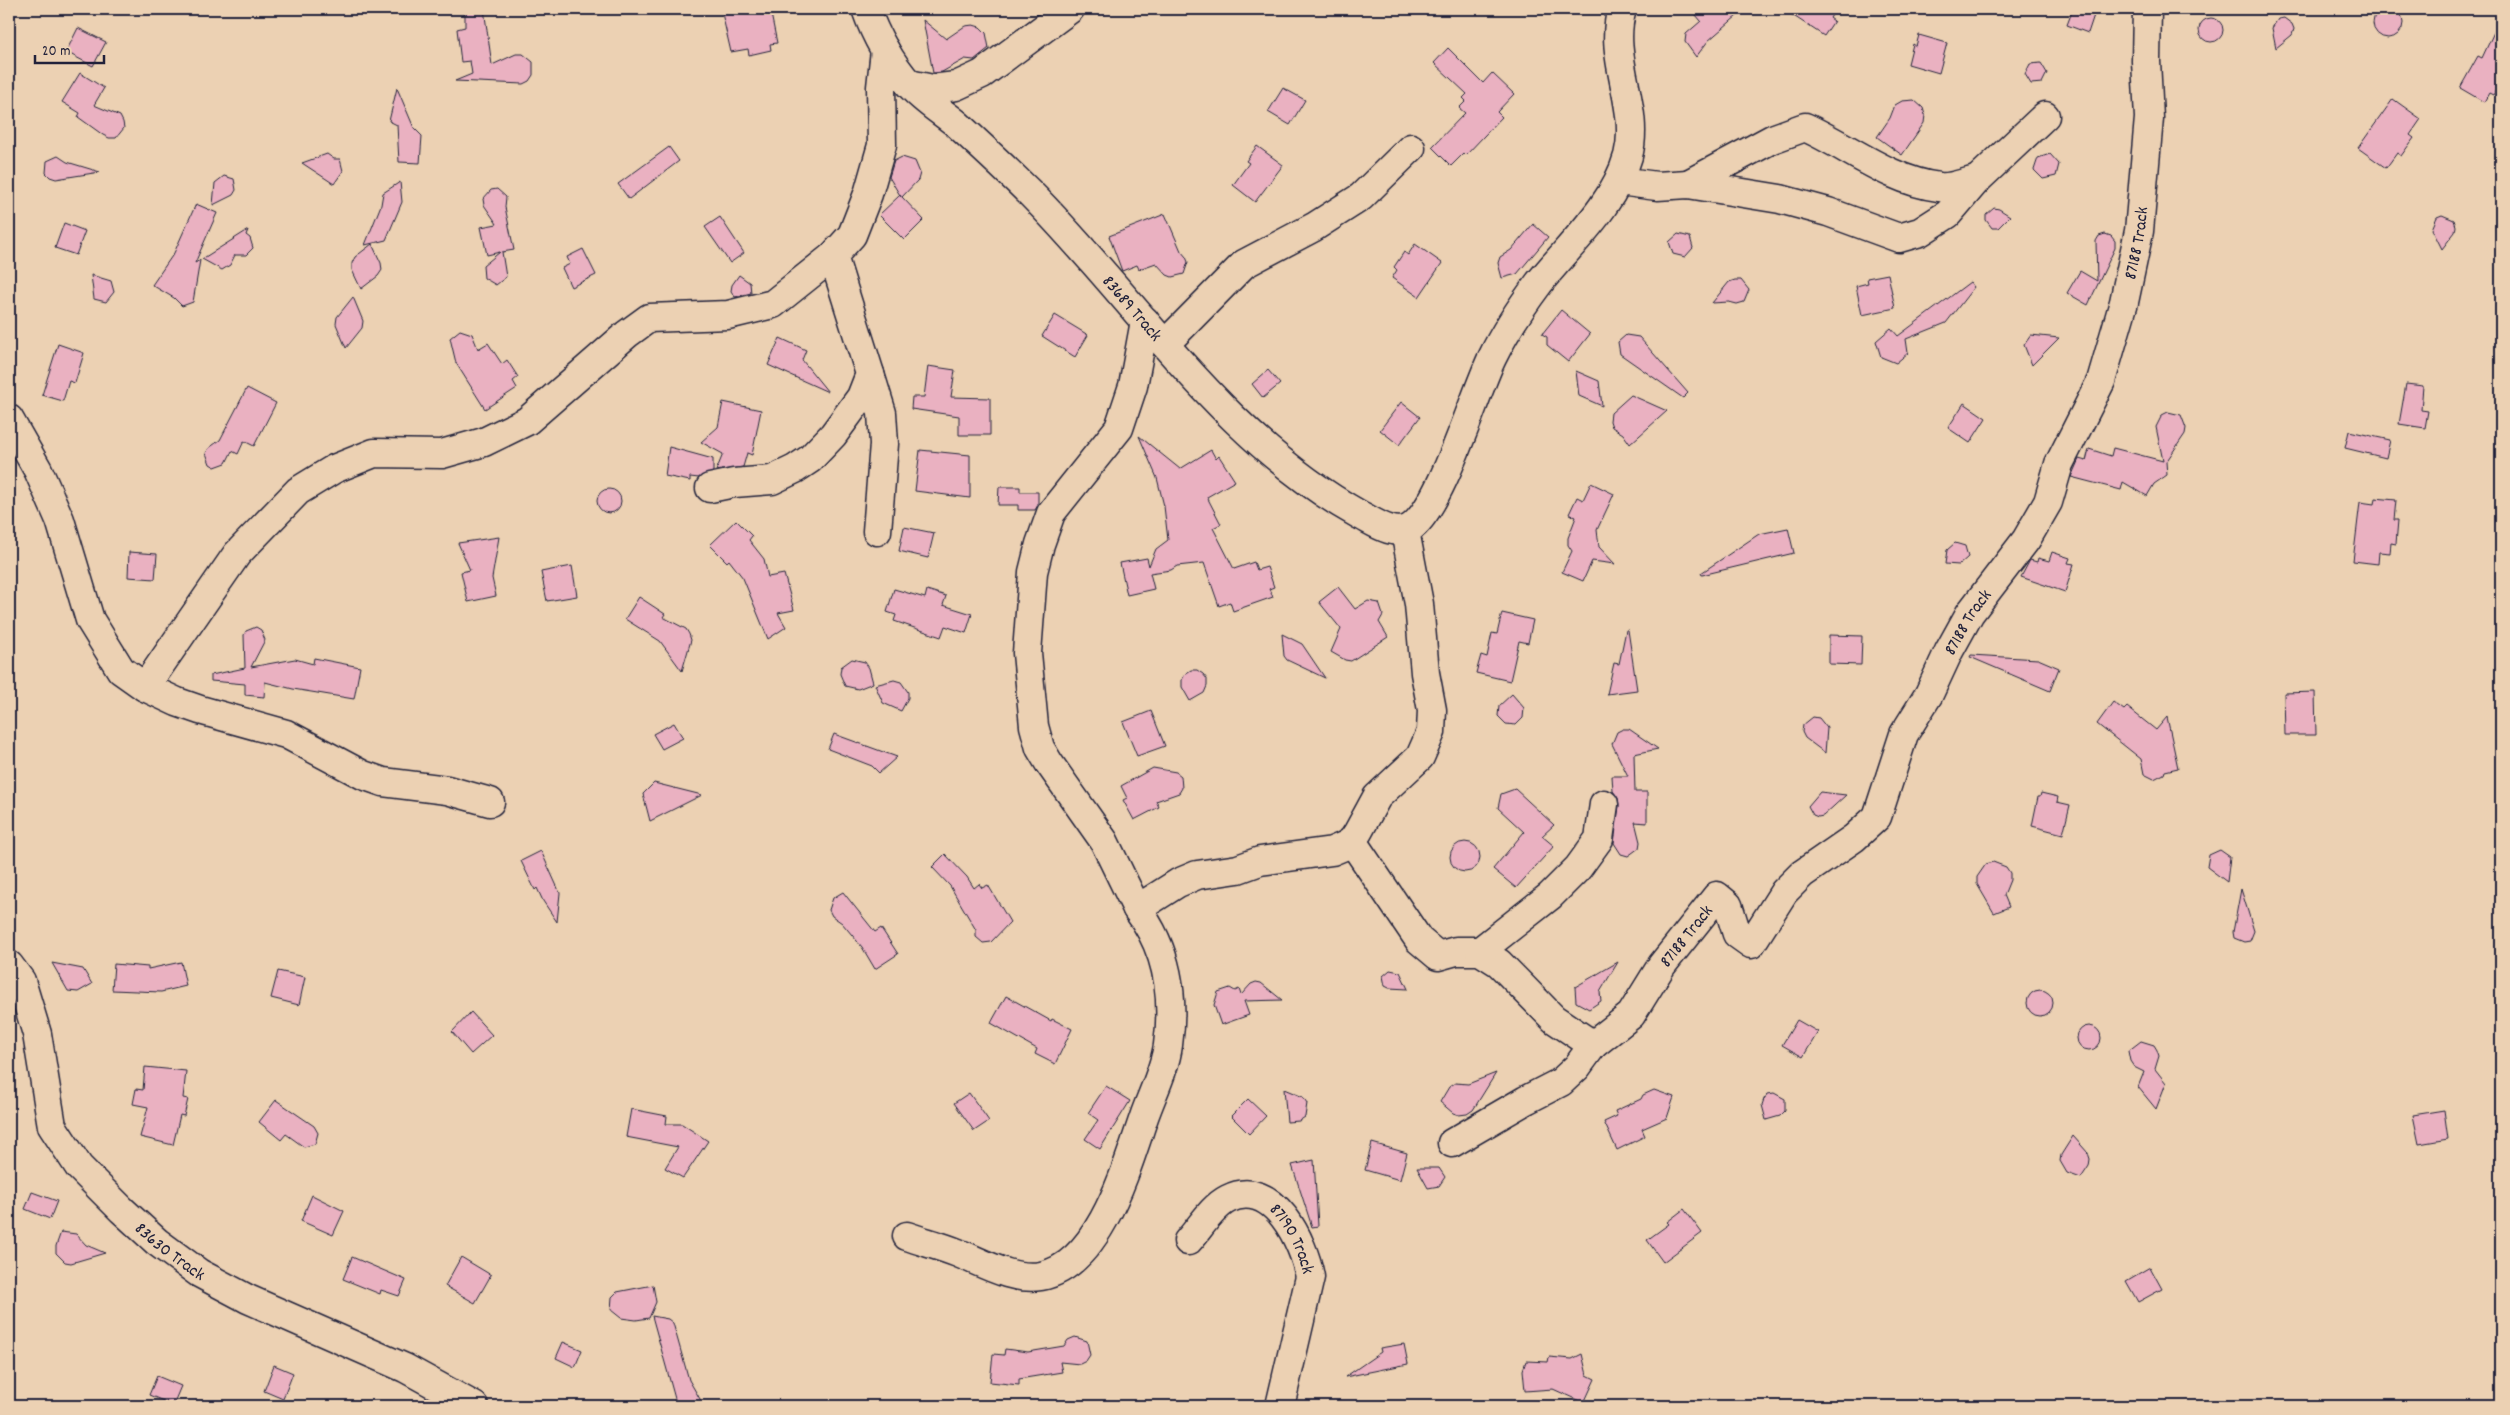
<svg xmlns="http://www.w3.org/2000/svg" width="2510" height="1415" font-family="Dekko,sans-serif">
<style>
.building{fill:#eab1c1;stroke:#22223b}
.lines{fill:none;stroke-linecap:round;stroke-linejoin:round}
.minor-casing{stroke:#22223b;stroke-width:31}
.minor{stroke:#ecd1b3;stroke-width:28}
.labels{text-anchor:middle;stroke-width:5;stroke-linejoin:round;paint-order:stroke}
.street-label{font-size:18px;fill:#22223b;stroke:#ecd1b3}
</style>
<rect width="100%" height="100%" fill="#ecd1b3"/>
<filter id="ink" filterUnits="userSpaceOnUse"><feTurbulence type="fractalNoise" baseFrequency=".02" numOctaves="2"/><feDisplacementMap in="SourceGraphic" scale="10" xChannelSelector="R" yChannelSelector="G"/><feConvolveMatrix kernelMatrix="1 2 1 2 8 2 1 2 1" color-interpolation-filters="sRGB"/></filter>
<g filter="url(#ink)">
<!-- building -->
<g class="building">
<circle cx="2388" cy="23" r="15"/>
<polygon points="465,9 484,9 492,65 516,54 523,54 533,62 533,75 529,81 523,84 455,81 472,74 470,61 461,62 457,29 465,27"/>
<polygon points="721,9 770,9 777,43 770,44 771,50 749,55 748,49 731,52"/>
<polygon points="1691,9 1745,9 1708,41 1696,57 1685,42 1686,34 1701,21"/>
<polygon points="1783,9 1836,9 1830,18 1834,21 1824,36"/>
<polygon points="2073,9 2096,9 2088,33 2067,25"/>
<polygon points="2501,17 2501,82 2493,95 2489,93 2484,102 2460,88 2478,56 2482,58"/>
<polygon points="2284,18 2292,24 2294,29 2292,35 2276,48 2272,28 2278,19"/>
<circle cx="2211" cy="30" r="12"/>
<polygon points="923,20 946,39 965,26 973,25 980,27 986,33 989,48 974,60 965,59 942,72 933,73"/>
<polygon points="78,28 106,42 93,66 66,52"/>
<polygon points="1919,35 1947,43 1939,73 1908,64 1913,44 1916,46"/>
<polygon points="1448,48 1483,83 1492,73 1514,94 1497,112 1502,117 1466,155 1464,153 1451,166 1432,147 1465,113 1459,108 1466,101 1463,98 1467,94 1434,63"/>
<polygon points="2041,63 2047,73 2042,83 2031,84 2025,74 2030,64"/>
<polygon points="80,73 104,88 94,105 120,116 123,122 124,128 116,138 109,138 103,135 78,117 80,113 62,102"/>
<polygon points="397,88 414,128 422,136 420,163 399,162 397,125 389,121"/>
<polygon points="1283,88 1305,100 1290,125 1268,112"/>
<polygon points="2393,99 2421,119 2410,135 2414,138 2401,156 2397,153 2386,168 2358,148"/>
<polygon points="1914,100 1923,108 1925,115 1924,123 1902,155 1877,137 1890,118 1895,105 1902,101"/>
<polygon points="1257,146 1283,165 1255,202 1233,185 1249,163 1246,161"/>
<polygon points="669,147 679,161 629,199 618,184"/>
<polygon points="327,154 334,159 340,159 343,171 334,184 302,163"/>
<polygon points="2050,154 2059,164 2056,176 2043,179 2034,170 2038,158"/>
<polygon points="58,156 67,162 100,172 56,179 50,177 46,173 47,161"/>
<polygon points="902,157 915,161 920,173 918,180 902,197 924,220 904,240 879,215 900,195 901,197 889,177 894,161"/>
<polygon points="224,176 234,179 236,190 233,195 213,205 215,183"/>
<polygon points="400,182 402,202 386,240 365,245 381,205 383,193"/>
<polygon points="497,189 506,197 505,207 514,250 502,252 506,277 496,285 484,278 483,266 500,252 487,255 481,227 497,224 484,205 483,199 491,190"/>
<polygon points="196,204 217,213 195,263 200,260 193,302 182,306 174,298 152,285 174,253"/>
<polygon points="1994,208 1999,209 2010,216 1998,228 1992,228 1986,220 1986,215"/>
<polygon points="1165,214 1181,251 1186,257 1188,262 1184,274 1172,277 1167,275 1156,263 1139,269 1137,265 1122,271 1109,236"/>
<polygon points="2442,215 2454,220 2456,226 2455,232 2442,249 2432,229 2437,217"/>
<polygon points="720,217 744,253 730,263 705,227"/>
<polygon points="64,223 85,231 76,255 55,248"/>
<polygon points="1533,224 1548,237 1517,274 1502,278 1498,263 1500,257 1511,250"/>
<polygon points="248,230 246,235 250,238 253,248 246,255 235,255 230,265 222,270 202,259"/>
<polygon points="1678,234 1690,237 1693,248 1685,257 1673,254 1669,242"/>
<polygon points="2105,234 2111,236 2115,241 2115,248 2088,305 2067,293 2080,271 2097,281 2096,241 2099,236"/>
<polygon points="372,244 381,263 382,270 378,276 361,289 352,270 352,263 355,257"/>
<polygon points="1415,244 1442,263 1419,297 1392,278 1397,270 1394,267 1404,252 1408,255"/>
<polygon points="583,249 596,275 571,287 562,268 570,264 567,257"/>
<polygon points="1888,274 1895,308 1862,315 1856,286 1868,283 1867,278"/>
<polygon points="91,275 111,281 114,292 106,302 94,299"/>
<polygon points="739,275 750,283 751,293 735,297 731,291 732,285"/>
<polygon points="1735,280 1741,280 1749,290 1744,302 1737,304 1729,302 1712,303 1729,282"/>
<polygon points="1970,282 1974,287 1946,323 1906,339 1908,353 1896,363 1881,357 1876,341 1891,328 1898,336"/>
<polygon points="353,297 363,321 362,328 346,348 336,324 337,317"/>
<polygon points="1561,310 1590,334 1568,362 1547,345 1547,337 1542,334"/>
<polygon points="1055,315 1088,335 1075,357 1042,336"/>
<polygon points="460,330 472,334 478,349 488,343 502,364 507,360 518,377 513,381 517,388 485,409 456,363 450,338"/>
<polygon points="1626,335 1639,337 1688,393 1683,398 1620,354 1618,342"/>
<polygon points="2031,335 2059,338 2032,365 2024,345"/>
<polygon points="780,338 806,350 802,360 828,392 768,365"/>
<polygon points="58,344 84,353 75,383 69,381 63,401 42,395"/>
<polygon points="928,366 955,370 951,397 990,398 990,435 959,435 959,416 911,409 912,397 924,397"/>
<polygon points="1268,370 1280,384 1263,398 1252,384"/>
<polygon points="1576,371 1599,381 1602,406 1579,396"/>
<polygon points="2406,384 2423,386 2421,410 2428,411 2425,428 2399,424"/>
<polygon points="247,388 276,403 254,446 244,441 238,454 232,451 226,463 215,467 210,464 206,453 209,448 220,440"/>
<polygon points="1631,395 1667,411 1630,444 1623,434 1612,427 1610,421 1611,413"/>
<polygon points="723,402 761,410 752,455 747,453 743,467 716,471 723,454 701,442 718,427"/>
<polygon points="1401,402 1420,417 1399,445 1380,430"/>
<polygon points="1964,403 1986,418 1970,443 1948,428"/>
<polygon points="2168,412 2181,415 2186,428 2185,434 2166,462 2167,475 2154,484 2147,496 2123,482 2121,490 2071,477 2079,459 2086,461 2089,449 2111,456 2113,448 2163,461 2156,427 2162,415"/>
<polygon points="2349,431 2390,440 2386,458 2345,448"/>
<polygon points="1139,436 1180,469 1211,450 1216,459 1219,456 1235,481 1207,497 1221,524 1213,528 1234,569 1254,562 1257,570 1267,567 1274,587 1269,589 1273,597 1233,611 1230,602 1219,606 1204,563 1177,566 1171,570 1150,573 1154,589 1127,595 1120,563 1147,558 1149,566 1156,549 1168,540 1164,506 1157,478"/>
<polygon points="669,447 713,459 713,472 699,478 690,477 690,481 665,476"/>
<polygon points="920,450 970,455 970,498 915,491"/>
<polygon points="1591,483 1614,494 1597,530 1599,547 1615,564 1592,561 1583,581 1562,572 1572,551 1568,545 1568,538 1576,517 1569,514 1577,497 1583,500"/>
<polygon points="999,487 1020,487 1020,492 1038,492 1038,505 1035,510 1018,510 1018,505 998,505"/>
<circle cx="609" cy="501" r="12"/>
<polygon points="2375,498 2396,500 2394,520 2398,520 2396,544 2391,543 2390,553 2379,552 2378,564 2353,561 2360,502 2374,504"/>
<polygon points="736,520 752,536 749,540 764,559 768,577 784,574 794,610 778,613 786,627 768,639 743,578 729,560 727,562 710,545"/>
<polygon points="904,527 934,533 928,558 899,551"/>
<polygon points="1788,528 1794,553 1702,575 1701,573 1759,534"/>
<polygon points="499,537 492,578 496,596 468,602 461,572 470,570 458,543"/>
<polygon points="1955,543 1965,546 1968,557 1959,565 1945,564 1947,550"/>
<polygon points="129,552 157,554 155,579 128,577"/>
<polygon points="2052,552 2070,558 2068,563 2074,564 2065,592 2021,577 2030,560 2037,562 2038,558 2049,561"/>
<polygon points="572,566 577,596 547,601 541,572"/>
<polygon points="1338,587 1355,609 1368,601 1379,603 1383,615 1379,622 1388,637 1351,661 1345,660 1331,652 1341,629 1319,602"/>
<polygon points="894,589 925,598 927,590 946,596 943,605 972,614 966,633 945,626 941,637 894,621 896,615 887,612"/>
<polygon points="639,597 665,614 663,617 686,629 689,634 691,640 682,671 660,641 625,619"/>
<polygon points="1502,613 1533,620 1528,643 1519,641 1510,681 1476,673 1481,655 1487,657 1492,633 1497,634"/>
<polygon points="256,627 261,630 265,640 251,667 295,659 313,664 314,658 360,667 354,699 293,689 265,682 264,697 245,695 245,684 211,681 211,675 245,668 244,635 246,631"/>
<polygon points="1626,630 1628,630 1637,690 1607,694 1614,663 1619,664"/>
<polygon points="1282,634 1302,644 1325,678 1287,660 1284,656"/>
<polygon points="1829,635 1862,636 1861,665 1829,664"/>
<polygon points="1971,655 2038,659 2059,668 2050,691 1970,657"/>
<polygon points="852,659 865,662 869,668 873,683 858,689 845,686 840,674 841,667"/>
<polygon points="1191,670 1197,670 1203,674 1207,679 1207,686 1204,693 1190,701 1182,687 1182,680 1185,674"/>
<polygon points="894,680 901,682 908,692 908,698 901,711 883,703 875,685"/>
<polygon points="2315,692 2316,735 2285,735 2284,693"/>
<polygon points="1512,694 1524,708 1523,718 1516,725 1506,724 1498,716 1499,706"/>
<polygon points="2113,702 2124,710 2127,707 2156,730 2167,717 2178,768 2165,771 2164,774 2154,779 2144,774 2141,759 2097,724"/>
<polygon points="1151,711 1165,746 1137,756 1123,722"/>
<polygon points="1813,717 1819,718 1827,728 1825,753 1805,738 1802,732 1803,725"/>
<polygon points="674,723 683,738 662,749 653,734"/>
<polygon points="1623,729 1629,729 1658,749 1634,754 1635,792 1647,792 1647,823 1635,822 1640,842 1639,848 1628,856 1621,854 1614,843 1619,806 1618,798 1613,791 1612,776 1628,776 1612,744 1617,732"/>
<polygon points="834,734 897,757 879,773 872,766 828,749"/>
<polygon points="1153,768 1176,772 1181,776 1182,788 1179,793 1156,801 1159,807 1134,820 1123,800 1127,798 1121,786"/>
<polygon points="654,783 702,795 650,821 643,794"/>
<polygon points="1515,789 1554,825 1542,836 1554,846 1516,888 1493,869 1524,832 1498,808 1501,794"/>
<polygon points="1820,792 1846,795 1823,816 1818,817 1813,815 1808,806"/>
<polygon points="2041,793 2058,797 2057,802 2070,805 2063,834 2032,826 2038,797 2040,797"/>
<circle cx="1465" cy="857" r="15"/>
<polygon points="2220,850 2230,857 2227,882 2207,867 2209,855"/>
<polygon points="541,851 560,893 557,922 543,901 537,888 535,890 521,861"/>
<polygon points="945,854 967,877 974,888 979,884 982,888 988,885 1010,922 991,942 983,943 976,937 976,930 950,886 932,867"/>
<polygon points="1993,862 2006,867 2010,873 2010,880 2004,895 2009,907 1994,913 1977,884 1977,877 1986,864"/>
<polygon points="2241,889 2254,931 2250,941 2244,942 2234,938 2233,932"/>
<polygon points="843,892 875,932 881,928 898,954 875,969 862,947 842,923 832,916 829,910 833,898"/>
<polygon points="181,962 186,986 161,992 112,990 114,964 148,967 148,969"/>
<polygon points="1618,962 1600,992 1601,1001 1589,1009 1576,1002 1575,987"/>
<polygon points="52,963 83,969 92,984 78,992 68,991"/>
<polygon points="1390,970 1400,972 1408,989 1389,988 1385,986 1383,976"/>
<polygon points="278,971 305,977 299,1005 271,998"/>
<polygon points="1256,982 1261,983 1282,1000 1244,1001 1249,1015 1221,1025 1214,1005 1218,992 1230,988 1235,991 1239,989 1241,995 1251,984"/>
<circle cx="2040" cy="1003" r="13"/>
<polygon points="1006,996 1051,1021 1052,1019 1072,1029 1055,1064 1035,1054 1037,1049 991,1023"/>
<polygon points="471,1012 492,1035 471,1054 452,1032"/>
<polygon points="1797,1020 1818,1032 1803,1057 1782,1045"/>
<circle cx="2089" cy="1038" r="12"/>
<polygon points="2141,1041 2154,1045 2157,1050 2159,1056 2155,1069 2166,1083 2156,1109 2138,1087 2144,1072 2134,1067 2130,1061 2128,1051"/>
<polygon points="145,1067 186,1071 183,1098 188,1099 184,1116 180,1115 173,1145 140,1137 148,1107 133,1104 136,1089 143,1090"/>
<polygon points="1496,1073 1473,1110 1467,1114 1459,1115 1453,1113 1440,1102 1449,1087 1455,1083 1468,1084"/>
<polygon points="1106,1086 1130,1101 1100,1149 1085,1139 1098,1120 1088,1113"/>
<polygon points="1284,1089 1303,1097 1307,1103 1305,1117 1299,1121 1287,1122"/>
<polygon points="1654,1090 1674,1097 1667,1118 1642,1129 1645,1136 1617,1150 1604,1122 1617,1116 1615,1111 1641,1099 1643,1095"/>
<polygon points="969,1093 989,1121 974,1131 954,1103"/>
<polygon points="1774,1093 1785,1099 1785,1111 1780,1116 1766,1120 1762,1105 1764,1099 1768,1094"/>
<polygon points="1248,1099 1266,1116 1249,1134 1231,1116"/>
<polygon points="276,1100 314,1126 318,1133 315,1144 304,1147 286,1134 281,1140 259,1122"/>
<polygon points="631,1109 667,1116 666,1124 682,1124 708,1141 683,1178 665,1168 678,1147 626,1137"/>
<polygon points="2444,1110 2448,1139 2419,1144 2413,1115"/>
<polygon points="2073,1136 2088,1153 2090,1159 2089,1166 2081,1178 2067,1173 2060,1161 2061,1155"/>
<polygon points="1372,1143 1407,1153 1400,1180 1365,1170"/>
<polygon points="1314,1160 1318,1226 1312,1227 1292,1165"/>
<polygon points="1417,1168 1439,1168 1445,1177 1439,1186 1428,1188"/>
<polygon points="32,1192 57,1201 50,1219 25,1209"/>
<polygon points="312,1195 344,1211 333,1235 301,1221"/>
<polygon points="1684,1209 1702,1233 1663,1262 1647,1240 1669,1224 1667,1222"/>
<polygon points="61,1232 76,1234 86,1245 105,1253 71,1263 65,1262 56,1253 56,1246"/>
<polygon points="352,1257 406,1280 399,1296 381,1290 380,1294 343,1279"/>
<polygon points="461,1257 491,1275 475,1303 445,1286"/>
<polygon points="2150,1267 2162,1289 2138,1302 2126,1281"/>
<polygon points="653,1285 656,1302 649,1318 636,1320 621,1318 611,1310 612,1297 617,1292"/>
<polygon points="652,1316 668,1319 673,1323 689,1380 704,1406 677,1406"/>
<polygon points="1075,1337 1087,1341 1090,1355 1086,1361 1080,1364 1060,1362 1062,1372 1019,1379 1019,1385 990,1382 993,1354 1004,1355 1005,1349 1028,1352 1064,1346 1068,1340"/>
<polygon points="563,1342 582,1350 575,1367 556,1358"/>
<polygon points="1404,1344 1408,1364 1345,1377 1381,1352 1380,1348"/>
<polygon points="1582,1354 1587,1375 1595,1379 1584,1403 1553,1389 1525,1391 1523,1370 1526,1361 1548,1362 1549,1357 1572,1359"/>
<polygon points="274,1365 293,1373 283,1399 264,1391"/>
<polygon points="157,1376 181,1386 173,1405 149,1395"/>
</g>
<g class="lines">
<defs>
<g id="minor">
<path id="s1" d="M866,9C875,35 891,64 910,85C923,100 941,111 957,124C982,147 1007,170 1031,194C1139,303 1223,439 1360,515C1374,522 1394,537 1410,528C1441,508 1474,395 1492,358C1505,331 1521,307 1539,283C1570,244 1614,206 1628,156C1641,107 1607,58 1622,9"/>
<polyline points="909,84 932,89 956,86 982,74 1070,9"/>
<polyline points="1619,181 1657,186 1688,184 1780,199 1828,212 1899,238 1920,232 1948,214 1977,180 2045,116"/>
<path d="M1688,184L1772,139L1805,127C1849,147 1890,181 1939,187C1950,189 1965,182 1977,180"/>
<polyline points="1145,321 1133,386 1119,428 1051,513 1040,544 1033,572 1027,653 1034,726 1040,748 1049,763 1104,841 1137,909 1178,883 1197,875 1238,869 1260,861 1332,851 1344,846 1352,841 1358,832 1377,797 1420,757 1431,732 1432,710 1425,673 1419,604 1405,531"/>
<polyline points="1165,344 1244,264 1314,227 1361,197 1411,148"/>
<polyline points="870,374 882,413 884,444 877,531"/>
<polyline points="9,419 38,470 60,520 90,620 121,670 145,687 237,554 298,491 334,469 374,453 442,454 484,442 527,421 627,334 649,318 728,315 773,304 833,256 852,235 868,194 882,145 881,87 885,50"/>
<polyline points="710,488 734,483 772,480 795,469 810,459 833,435 861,397 870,374 833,256"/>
<polyline points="145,687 177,702 200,710 286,734 363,775 383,782 447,790 490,802"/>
<polyline points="1352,841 1419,940 1438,956 1456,951 1480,951 1499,963 1554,1019 1593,1045 1577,1067 1561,1082 1526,1100 1452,1143"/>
<polyline points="1480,951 1550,896 1578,868 1599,839 1604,804"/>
<path id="s2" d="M9,965L21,981L37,1034L52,1126L79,1167L122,1210L157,1242L199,1273L248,1299L405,1368L474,1406"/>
<path id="s3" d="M1593,1045L1631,1015L1662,965L1717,896L1728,905L1737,934L1751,944L1784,892L1802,874L1854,838L1877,817L1904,734L1929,694L1949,651L1970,613L2026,540L2048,502L2059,464L2101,381L2124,302L2139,231L2149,118L2146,61L2147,9"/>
<path d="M907,1236C924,1242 941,1246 958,1253C983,1263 1013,1281 1041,1276C1100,1265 1127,1166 1144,1117C1152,1094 1165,1069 1168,1045C1175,996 1167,948 1137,909"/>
<path id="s4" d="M1188,1241C1200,1228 1212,1207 1228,1199C1273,1176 1304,1243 1310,1277L1280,1406"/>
</g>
</defs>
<!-- minor casing -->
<use href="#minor" class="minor-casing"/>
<!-- minor -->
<use href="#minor" class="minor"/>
</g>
</g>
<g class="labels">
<!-- street labels -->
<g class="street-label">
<text dy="6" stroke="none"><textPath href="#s3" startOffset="1075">87188 Track</textPath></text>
<text dy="6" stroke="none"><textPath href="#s1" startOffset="404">83689 Track</textPath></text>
<text dy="6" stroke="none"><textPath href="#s3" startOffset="655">87188 Track</textPath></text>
<text dy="6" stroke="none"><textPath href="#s3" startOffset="145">87188 Track</textPath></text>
<text dy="6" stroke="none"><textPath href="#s4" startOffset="146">87190 Track</textPath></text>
<text dy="6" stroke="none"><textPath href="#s2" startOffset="342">83630 Track</textPath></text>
</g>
</g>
<!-- margin -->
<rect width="2510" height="1415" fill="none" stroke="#ecd1b3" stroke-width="30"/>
<rect x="15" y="15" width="2480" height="1385" fill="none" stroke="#22223b" stroke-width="2" filter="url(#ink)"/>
<!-- scale -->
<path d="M35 55v8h69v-8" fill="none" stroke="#22223b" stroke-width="2.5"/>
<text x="42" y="55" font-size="15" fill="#22223b" stroke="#ecd1b3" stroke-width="4" paint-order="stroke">20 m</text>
</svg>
